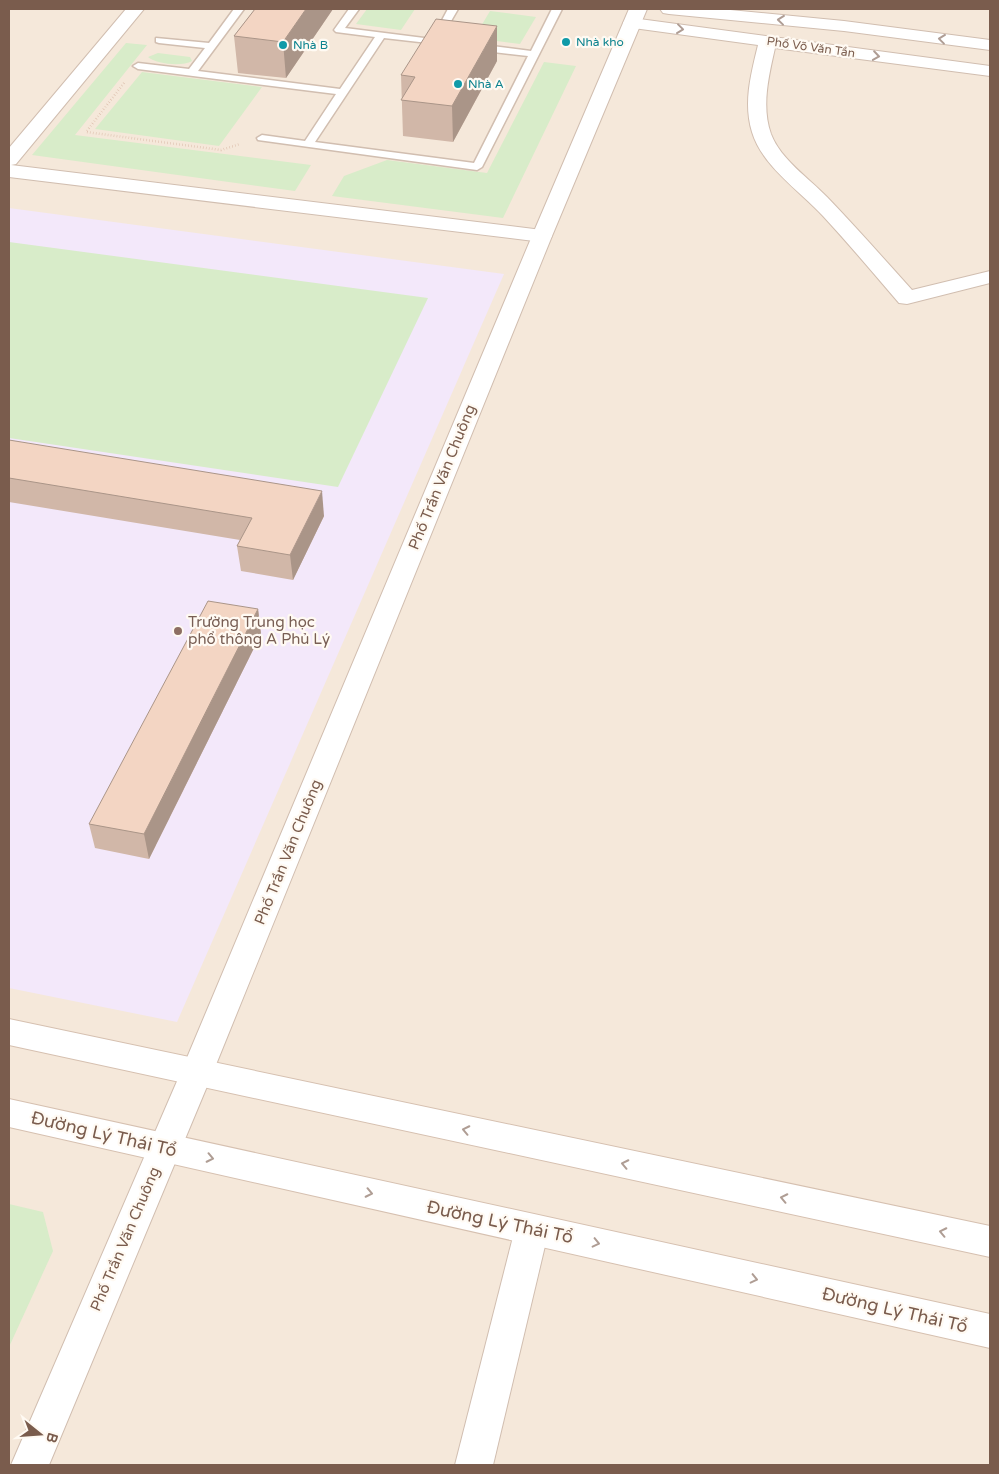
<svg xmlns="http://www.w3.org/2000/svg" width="999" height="1474" font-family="'Varela Round',sans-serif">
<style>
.residential{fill:#f5e8da}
.education{fill:#f3e8fa}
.green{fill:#d8ecc9}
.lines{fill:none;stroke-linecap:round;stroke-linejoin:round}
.service-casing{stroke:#d1beb0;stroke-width:3}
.minor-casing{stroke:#d1beb0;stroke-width:2}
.tertiary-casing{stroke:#d1beb0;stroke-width:2}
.secondary-casing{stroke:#d6c0b0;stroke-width:2}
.path{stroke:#d9b8a5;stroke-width:2.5;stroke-dasharray:0.5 2.5;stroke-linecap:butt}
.service{fill:#fff;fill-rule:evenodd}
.minor{fill:#fff;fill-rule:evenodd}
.tertiary{fill:#fff;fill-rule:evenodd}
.secondary{fill:#fff;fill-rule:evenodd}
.wall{fill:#d1b7a8}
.shaded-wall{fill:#aa9588}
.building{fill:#f3d5c3;stroke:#aa9588}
.oneway{stroke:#af9d94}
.culture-dot{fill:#0f9aa8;stroke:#fffaf3;stroke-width:2}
.education-dot{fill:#8d6e63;stroke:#fffaf3;stroke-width:2}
.labels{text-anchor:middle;stroke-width:4.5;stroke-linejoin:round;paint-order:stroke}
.far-culture-label{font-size:12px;fill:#0d838f;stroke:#fffaf3;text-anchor:start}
.far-street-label{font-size:12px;fill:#7a5c4d;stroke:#fffaf3}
.street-label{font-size:15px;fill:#7a5c4d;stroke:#fffaf3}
.education-label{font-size:15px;fill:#785e54;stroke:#fffaf3;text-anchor:start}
.near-street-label{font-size:18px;fill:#7a5c4d;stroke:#fffaf3}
</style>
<rect width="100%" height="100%" fill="#fdf6ec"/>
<!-- residential -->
<rect class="residential" x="9" y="9" width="981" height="1456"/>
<!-- education -->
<polygon class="education" points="9,208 504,274 177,1022 9,988"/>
<!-- green -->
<g class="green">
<polygon points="367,9 415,9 401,30 356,24"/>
<polygon points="490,11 536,17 520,44 474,38"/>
<polygon points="126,43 147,45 75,135 311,165 295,191 32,155"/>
<path d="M158,53L190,57L192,61C182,67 156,64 148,57Z"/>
<polygon points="544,62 576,66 503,218 332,196 344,176 387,160 487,173"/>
<polygon points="142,72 262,87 219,146 95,129"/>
<polygon points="9,242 428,298 338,487 9,438"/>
<polygon points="9,1204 43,1212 53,1251 9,1347"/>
</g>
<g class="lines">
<defs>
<polygon id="service" points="234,9 244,9 198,71 340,89 375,37 336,32 334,30 349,9 359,9 345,28 432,39 448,9 458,9 440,40 446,41 446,45 384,38 315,142 474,163 528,56 476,50 471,47 476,44 531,51 552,9 562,9 482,167 477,170 258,140 257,138 262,135 305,141 336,94 138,69 133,66 138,63 189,69 205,48 159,43 156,42 156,38 209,43"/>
<g id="minor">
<polygon points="126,9 144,9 16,164 11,165 542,230 549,232 552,236 549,240 542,242 9,177 9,148"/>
<polygon points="660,9 720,9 844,21 990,40 990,50 844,31 669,14 663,13"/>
<path d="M632,18L990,66V76L775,48C769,75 761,106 771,134C781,160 809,178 827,197C856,227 884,259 912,290L990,271V283L907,304L899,303C874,274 849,244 823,216C800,191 762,166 752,132C743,103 751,74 758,45L626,27L623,23L626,19Z"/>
<polygon points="532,1214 544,1218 549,1229 493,1465 455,1465 515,1229 520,1218"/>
</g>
<polygon id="tertiary" points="629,9 647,9 552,236 213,1072 49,1465 11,1465 181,1072 532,236"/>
<g id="secondary">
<polygon points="9,1019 990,1226 990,1257 9,1045"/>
<polygon points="9,1099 990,1314 990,1348 9,1127"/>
</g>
</defs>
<!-- service casing -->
<use href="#service" class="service-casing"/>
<!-- minor casing -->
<use href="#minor" class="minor-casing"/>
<!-- tertiary casing -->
<use href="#tertiary" class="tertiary-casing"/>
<!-- secondary casing -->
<use href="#secondary" class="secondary-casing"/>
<!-- path -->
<polyline class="path" points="124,83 86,132 221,150 240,144"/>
<!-- service -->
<use href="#service" class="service"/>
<!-- minor -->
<use href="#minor" class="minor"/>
<!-- tertiary -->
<use href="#tertiary" class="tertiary"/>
<!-- secondary -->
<use href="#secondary" class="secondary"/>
</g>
<!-- wall -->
<g class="wall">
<polygon points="252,9 333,9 286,78 238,73 234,36 255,9"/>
<polygon points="497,61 453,142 403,136 401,75"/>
<polygon points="9,440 324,516 293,580 241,571 237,546 240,540 9,502"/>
<polygon points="258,609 261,634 149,859 95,848 89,824"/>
</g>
<!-- shaded-wall -->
<g class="shaded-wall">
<polygon points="306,9 333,9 286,78 283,42"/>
<polygon points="497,26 497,61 453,142 452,106"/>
<polygon points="322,491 324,516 293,580 290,555"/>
<polygon points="258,609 261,634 149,859 144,834"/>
</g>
<!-- building -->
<g class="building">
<polygon points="255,9 306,9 283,42 234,36"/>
<polygon points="436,19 497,26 452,106 401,100 415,77 401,75"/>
<polygon points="9,440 322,491 290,555 237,546 252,518 9,478"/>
<polygon points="208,601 258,609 144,834 89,824"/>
</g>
<!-- one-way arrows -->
<defs><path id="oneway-chevron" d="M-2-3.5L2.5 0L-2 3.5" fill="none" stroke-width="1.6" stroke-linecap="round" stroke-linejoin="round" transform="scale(1.25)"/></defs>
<g class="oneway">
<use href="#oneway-chevron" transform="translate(781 20) rotate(-174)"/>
<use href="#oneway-chevron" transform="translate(680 29) rotate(7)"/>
<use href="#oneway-chevron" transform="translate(942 39) rotate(-173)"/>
<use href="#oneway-chevron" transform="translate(876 56) rotate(8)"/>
<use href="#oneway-chevron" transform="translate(466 1130) rotate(-168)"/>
<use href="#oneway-chevron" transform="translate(210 1158) rotate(12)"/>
<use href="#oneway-chevron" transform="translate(625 1164) rotate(-168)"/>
<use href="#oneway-chevron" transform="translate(369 1193) rotate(12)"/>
<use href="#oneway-chevron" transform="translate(784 1198) rotate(-168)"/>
<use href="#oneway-chevron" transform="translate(943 1232) rotate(-168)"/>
<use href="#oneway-chevron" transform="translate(596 1243) rotate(13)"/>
<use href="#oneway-chevron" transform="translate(754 1279) rotate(13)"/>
</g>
<!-- markers -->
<g class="culture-dot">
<circle cx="566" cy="42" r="5"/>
<circle cx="283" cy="45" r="5"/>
<circle cx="458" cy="84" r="5"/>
</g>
<circle class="education-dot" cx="178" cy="631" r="5"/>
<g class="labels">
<!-- far-culture labels -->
<g class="far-culture-label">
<text x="576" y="46">Nhà kho</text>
<text x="293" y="49">Nhà B</text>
<text x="468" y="88">Nhà A</text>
</g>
<!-- far-street labels -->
<g class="far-street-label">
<text transform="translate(811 47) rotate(8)" y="4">Phố Võ Văn Tần</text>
</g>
<!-- street labels -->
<g class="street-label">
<text transform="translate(442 477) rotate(-68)" y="5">Phố Trần Văn Chuông</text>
<text transform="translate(288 852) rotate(-68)" y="5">Phố Trần Văn Chuông</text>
<text transform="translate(125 1239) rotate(-67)" y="5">Phố Trần Văn Chuông</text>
</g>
<!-- education labels -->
<g class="education-label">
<text x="188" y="627">Trường Trung học<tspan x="188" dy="17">phổ thông A Phủ Lý</tspan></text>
</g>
<!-- near-street labels -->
<g class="near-street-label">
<text transform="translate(104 1134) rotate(13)" y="6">Đường Lý Thái Tổ</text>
<text transform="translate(500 1222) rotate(12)" y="6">Đường Lý Thái Tổ</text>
<text transform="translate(895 1310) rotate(13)" y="6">Đường Lý Thái Tổ</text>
</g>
</g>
<!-- border -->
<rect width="999" height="1474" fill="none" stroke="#7a5c4d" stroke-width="20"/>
<!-- north arrow -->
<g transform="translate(40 1434) rotate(107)" stroke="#fffaf3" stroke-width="4" paint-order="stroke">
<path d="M0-4L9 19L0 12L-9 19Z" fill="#7a5c4d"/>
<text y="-8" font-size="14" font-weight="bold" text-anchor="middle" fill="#7a5c4d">B</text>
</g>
</svg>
